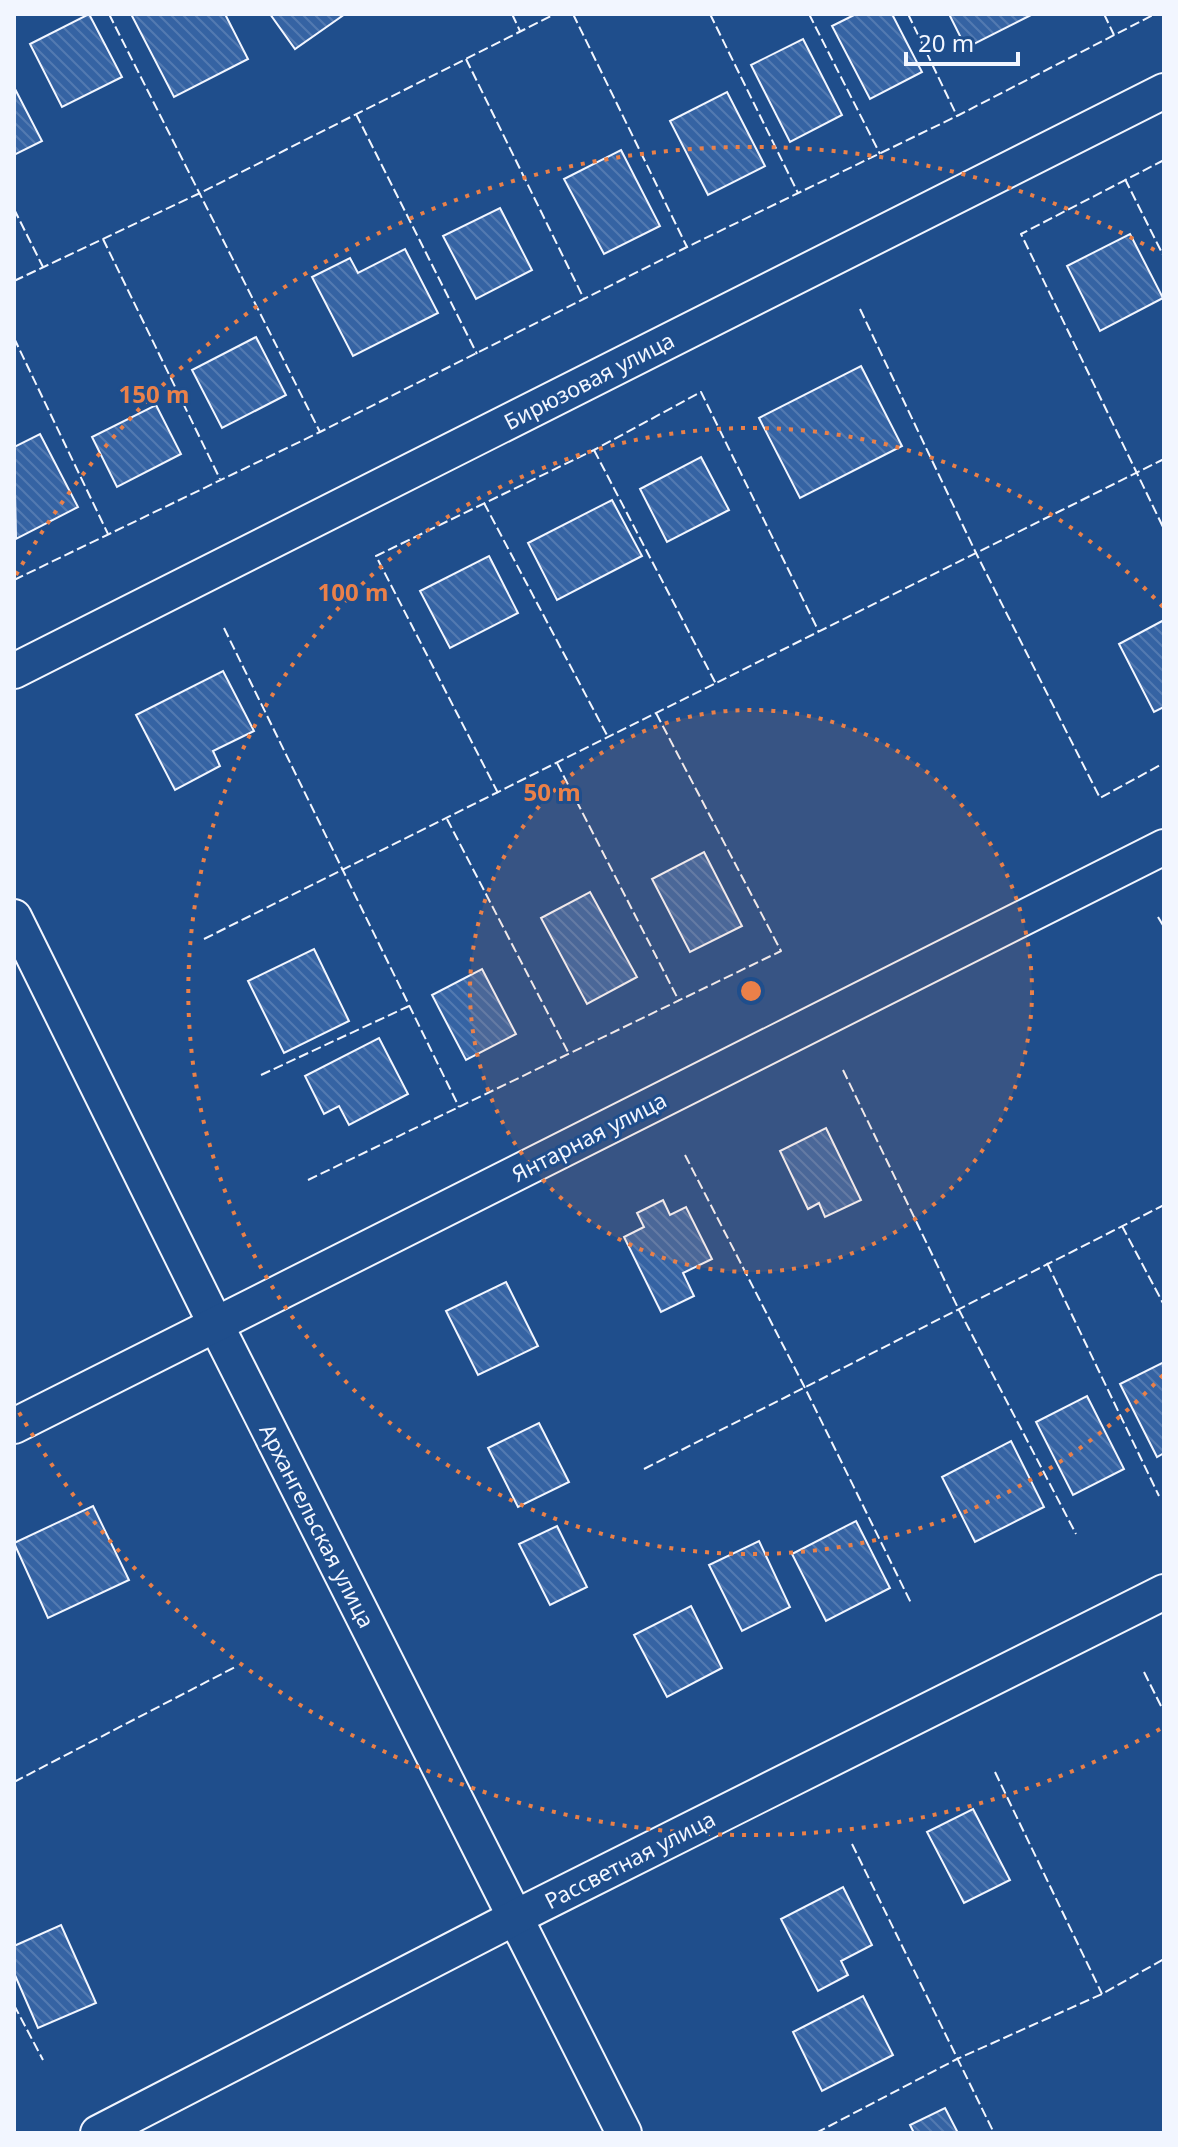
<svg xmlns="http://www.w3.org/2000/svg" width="1178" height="2147" font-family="'Noto Sans',sans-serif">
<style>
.building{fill:url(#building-back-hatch);stroke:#f2f6ff;stroke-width:2}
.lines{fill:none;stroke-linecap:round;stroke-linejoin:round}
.minor-casing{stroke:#f2f6ff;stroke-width:38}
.minor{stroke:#1f4e8c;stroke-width:34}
.fence{stroke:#f2f6ff;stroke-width:2;stroke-dasharray:10 4;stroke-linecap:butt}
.ring{fill:none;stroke:#ea8049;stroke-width:4;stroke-dasharray:4 8}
.labels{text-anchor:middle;stroke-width:6;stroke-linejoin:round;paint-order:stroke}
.street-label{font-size:22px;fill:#f2f6ff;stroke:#1f4e8c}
.centre{fill:#ea8049;stroke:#1f4e8c;stroke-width:4}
.ring-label{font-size:24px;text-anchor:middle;font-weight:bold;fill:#ea8049;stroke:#1f4e8c;stroke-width:6;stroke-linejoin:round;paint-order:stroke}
</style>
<defs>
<pattern id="building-back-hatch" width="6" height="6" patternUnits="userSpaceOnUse" patternTransform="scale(2)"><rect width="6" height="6" fill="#3563a3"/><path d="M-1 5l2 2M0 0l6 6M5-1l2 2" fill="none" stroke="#537ab1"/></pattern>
</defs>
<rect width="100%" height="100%" fill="#1f4e8c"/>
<!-- building -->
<g class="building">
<polygon points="89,14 122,77 62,107 30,44"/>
<polygon points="131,14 225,14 248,59 174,97"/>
<polygon points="270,14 345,14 295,49"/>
<polygon points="856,14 892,14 922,72 870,99 832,26"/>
<polygon points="949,14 1033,14 966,48"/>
<polygon points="803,39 842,115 790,142 751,65"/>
<polygon points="14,87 42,141 14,155"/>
<polygon points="727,92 765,166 708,195 670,121"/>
<polygon points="621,150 660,226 604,254 564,179"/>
<polygon points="500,208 532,270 476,299 443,236"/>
<polygon points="1130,234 1163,298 1100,331 1067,266"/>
<polygon points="405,249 438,313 353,356 312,277 350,258 358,273"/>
<polygon points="256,337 286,395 222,428 192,370"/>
<polygon points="861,366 902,446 800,498 759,418"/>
<polygon points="156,405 181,454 117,487 92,437"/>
<polygon points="40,434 78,507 16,539 14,447"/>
<polygon points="701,457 729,510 667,542 640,489"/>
<polygon points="612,500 642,556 557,600 528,543"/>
<polygon points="489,556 518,613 450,648 420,591"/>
<polygon points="1164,620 1164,707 1154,712 1119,644"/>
<polygon points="223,671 254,731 213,751 220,766 175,790 136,715"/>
<polygon points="704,852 742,926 690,952 652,879"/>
<polygon points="590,892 637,977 587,1004 541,918"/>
<polygon points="314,949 349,1021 284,1053 248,981"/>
<polygon points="482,969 516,1034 466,1060 432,995"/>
<polygon points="379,1038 408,1094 349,1125 339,1106 324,1114 305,1076"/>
<polygon points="826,1128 861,1200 825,1217 819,1203 808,1209 780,1151"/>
<polygon points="663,1200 670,1215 686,1207 712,1259 683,1273 694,1296 661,1312 624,1237 644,1227 637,1213"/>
<polygon points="506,1282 538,1346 478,1375 446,1311"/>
<polygon points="1164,1362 1164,1453 1157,1457 1120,1384"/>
<polygon points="1087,1396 1124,1469 1073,1495 1036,1422"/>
<polygon points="539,1423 569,1482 518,1507 488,1448"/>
<polygon points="1011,1441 1044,1507 975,1542 942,1477"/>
<polygon points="93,1506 129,1580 48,1618 14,1543"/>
<polygon points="856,1521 890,1588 826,1621 792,1554"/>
<polygon points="557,1526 587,1587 550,1605 519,1544"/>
<polygon points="759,1541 790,1607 742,1631 709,1565"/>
<polygon points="691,1606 722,1668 667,1697 634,1635"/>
<polygon points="973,1809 1010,1880 964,1903 927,1832"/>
<polygon points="843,1887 872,1945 841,1961 848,1975 818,1991 781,1919"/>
<polygon points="61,1925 96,2003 38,2028 14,1973 14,1946"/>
<polygon points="863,1996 893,2055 822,2091 793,2032"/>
<polygon points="945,2108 958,2133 914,2133 910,2125"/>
</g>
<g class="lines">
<defs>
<g id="minor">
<polyline points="14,671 1164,91"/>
<polyline points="14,917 216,1325 624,2133"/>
<polyline points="14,1426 1164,847"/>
<polyline points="98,2133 514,1918 1164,1592"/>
</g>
</defs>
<!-- minor casing -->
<use href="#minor" class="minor-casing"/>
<!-- minor -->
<use href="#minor" class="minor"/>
<!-- fence -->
<g class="fence">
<polyline points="109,14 320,432"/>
<polyline points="512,14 520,31"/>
<polyline points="573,14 687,247"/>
<polyline points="710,14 798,193"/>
<polyline points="809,14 880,154"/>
<polyline points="908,14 957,116"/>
<polyline points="1104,14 1114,35"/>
<polyline points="466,59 584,299"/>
<polyline points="356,114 477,354"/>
<polyline points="1164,160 1021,234 1164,529"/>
<polyline points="1125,179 1164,257"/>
<polyline points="14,209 43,267"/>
<polyline points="103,239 220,479"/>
<polyline points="14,281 198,194 555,14"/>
<polyline points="860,309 976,553 1100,798 1164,763"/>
<polyline points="14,338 108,534"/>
<polyline points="594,450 716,684"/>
<polyline points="484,503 608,737"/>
<polyline points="14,580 320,432 687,247 957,116 1155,14"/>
<polyline points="224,628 459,1107"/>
<polyline points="557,763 679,1001"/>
<polyline points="498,793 376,556 594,450 701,392 819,632"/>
<polyline points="447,819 569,1054"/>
<polyline points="1158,917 1164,927"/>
<polyline points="204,939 1164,459"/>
<polyline points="843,1070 958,1308 1076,1534"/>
<polyline points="261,1075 409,1006"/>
<polyline points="685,1155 804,1386 911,1603"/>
<polyline points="308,1180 781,951 656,713"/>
<polyline points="1122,1226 1164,1305"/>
<polyline points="1047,1263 1159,1496"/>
<polyline points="644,1469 1164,1205"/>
<polyline points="1144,1672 1164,1712"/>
<polyline points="995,1772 1102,1994"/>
<polyline points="14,1782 237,1666"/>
<polyline points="852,1844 994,2133"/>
<polyline points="14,2005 43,2060"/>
<polyline points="816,2133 957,2059 1102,1994 1164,1959"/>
</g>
</g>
<!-- distance rings -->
<circle cx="751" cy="991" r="281" fill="#ea8049" fill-opacity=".12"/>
<g class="ring">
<circle cx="751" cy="991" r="281"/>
<path d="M1163 1375A563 563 0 1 1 1163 607"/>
<path d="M1160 1729A844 844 0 0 1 16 1407M16 575A844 844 0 0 1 1160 253"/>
</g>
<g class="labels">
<!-- street labels -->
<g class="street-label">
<text transform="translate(589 381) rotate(-27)" y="8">Бирюзовая улица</text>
<text transform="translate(589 1137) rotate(-27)" y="8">Янтарная улица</text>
<text transform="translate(317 1526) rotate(63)" y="8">Архангельская улица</text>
<text transform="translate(630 1860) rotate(-27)" y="8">Рассветная улица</text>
</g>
</g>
<circle cx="751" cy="991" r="12" class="centre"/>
<g class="ring-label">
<text x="154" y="403">150 m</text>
<text x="353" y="601">100 m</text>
<text x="552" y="801">50 m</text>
</g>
<!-- border -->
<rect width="1178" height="2147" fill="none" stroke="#f2f6ff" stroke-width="32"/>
<!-- scale -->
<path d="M906 52v12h112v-12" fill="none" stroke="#f2f6ff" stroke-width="4"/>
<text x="918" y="52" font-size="24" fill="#f2f6ff" stroke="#1f4e8c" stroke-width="6" paint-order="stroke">20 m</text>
</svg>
